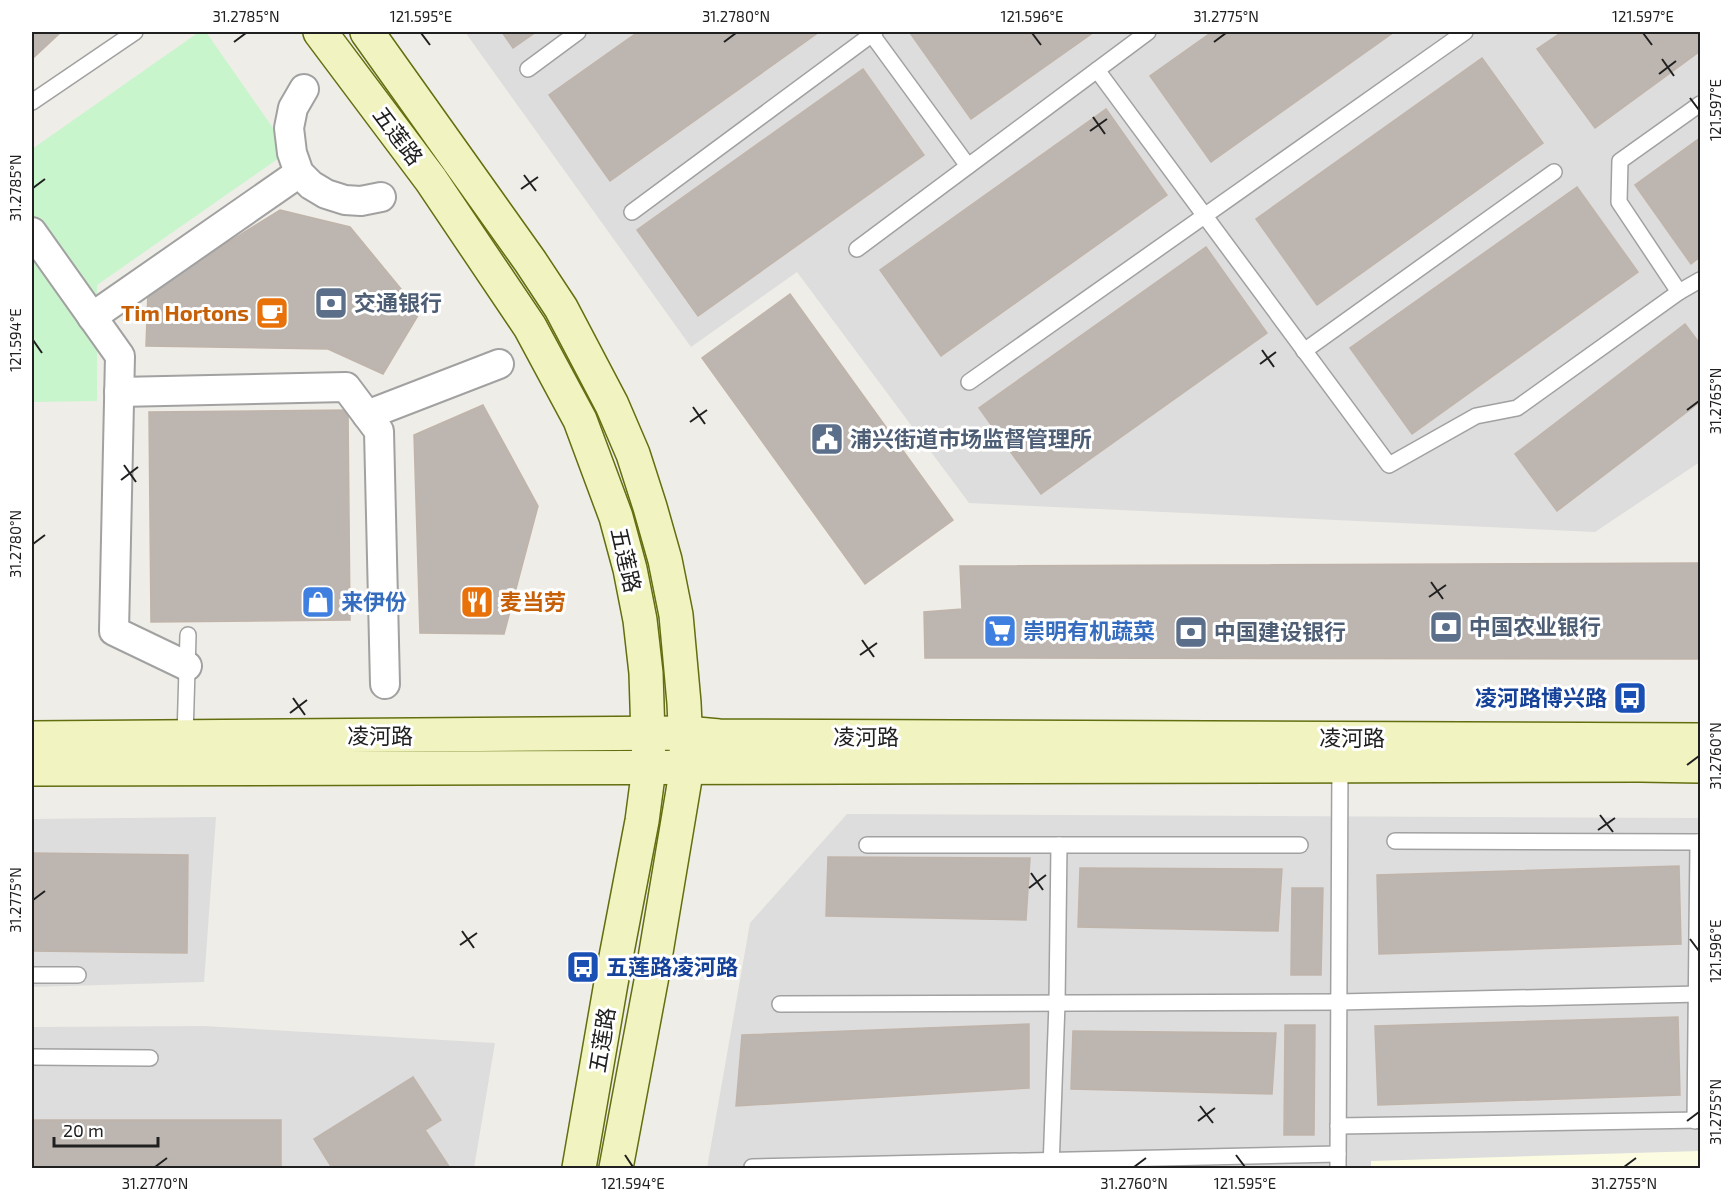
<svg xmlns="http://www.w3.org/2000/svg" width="1732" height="1200" font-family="'Exo 2','Noto Sans SC',sans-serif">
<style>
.residential{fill:#ddd}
.education{fill:#fcfce3}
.park{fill:#c8f5cc}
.building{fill:#bdb6b0;stroke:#c0b4aa;stroke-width:1.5}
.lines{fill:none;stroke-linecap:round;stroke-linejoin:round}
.lane-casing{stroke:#a1a1a1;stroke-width:18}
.street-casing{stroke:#a1a1a1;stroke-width:32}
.secondary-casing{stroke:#626e0f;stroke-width:36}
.lane{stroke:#fff;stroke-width:15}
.street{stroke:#fff;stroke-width:28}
.secondary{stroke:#f1f4c0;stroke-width:33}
.ticks{fill:none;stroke:#202020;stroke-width:2}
.labels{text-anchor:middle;stroke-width:6;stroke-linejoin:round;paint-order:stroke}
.street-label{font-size:22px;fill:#202020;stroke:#fff}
.service-label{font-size:22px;font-weight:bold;fill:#4e5e75;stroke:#fff;text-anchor:start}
.food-label{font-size:22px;font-weight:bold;fill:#c56008;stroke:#fff;text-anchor:end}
.shop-label{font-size:22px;font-weight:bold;fill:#366cbe;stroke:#fff;text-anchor:start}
.transit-label{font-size:22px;font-weight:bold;fill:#164399;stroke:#fff;text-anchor:end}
.neatline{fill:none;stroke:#202020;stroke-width:2}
.ticks-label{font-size:15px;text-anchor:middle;fill:#202020}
</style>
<rect width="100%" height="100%" fill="#efede7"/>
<!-- residential -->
<g class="residential">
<polygon points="465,32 1700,32 1700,462 1595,532 969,503 797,272 691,347"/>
<polygon points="847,814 1700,818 1700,1168 707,1168 750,923"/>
<polygon points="216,817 204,982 32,987 32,819"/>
<polygon points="204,1026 495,1043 474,1168 32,1168 32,1027"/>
</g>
<!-- education -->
<polygon class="education" points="1700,1151 1700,1168 1371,1168 1371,1161"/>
<!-- park -->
<polygon class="park" points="199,32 206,32 289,151 97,285 97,401 32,402 32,149"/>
<!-- building -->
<g class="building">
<polygon points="32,32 61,32 32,59"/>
<polygon points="502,32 536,32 513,48"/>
<polygon points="638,32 819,32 610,181 549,95"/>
<polygon points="913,32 1094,32 971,119 910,33"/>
<polygon points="1212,32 1394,32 1211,162 1150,76"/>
<polygon points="1562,32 1697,32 1700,37 1700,51 1595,128 1537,49"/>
<polygon points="1482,58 1543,143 1317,305 1256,219"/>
<polygon points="863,69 924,155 698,316 637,230"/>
<polygon points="1106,109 1167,195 941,356 880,270"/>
<polygon points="1700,138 1700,257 1691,264 1635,185"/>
<polygon points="1577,187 1638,272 1412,434 1350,348"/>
<polygon points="280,210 350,227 420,312 383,374 328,349 146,346 148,292"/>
<polygon points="1206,247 1267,333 1041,494 979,408"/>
<polygon points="790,294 953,520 865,584 702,358"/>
<polygon points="1685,324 1700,344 1700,402 1557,511 1515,454"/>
<polygon points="483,405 538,506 504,634 420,633 414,435"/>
<polygon points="348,410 350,620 151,622 149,412"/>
<polygon points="1700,563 1700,659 925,658 924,612 962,609 960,566"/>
<polygon points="32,853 188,855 187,953 32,951"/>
<polygon points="828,857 1030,858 1026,920 826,916"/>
<polygon points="1679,866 1681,944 1379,954 1377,875"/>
<polygon points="1080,868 1282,869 1278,931 1078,927"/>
<polygon points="1292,888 1323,888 1321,975 1291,975"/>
<polygon points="1678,1017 1680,1095 1378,1105 1375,1026"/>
<polygon points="1029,1024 1029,1088 736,1106 742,1035"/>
<polygon points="1285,1025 1315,1025 1314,1135 1284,1135"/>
<polygon points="1073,1031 1276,1033 1272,1094 1071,1089"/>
<polygon points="413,1077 441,1120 425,1130 450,1168 332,1168 314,1139"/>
<rect x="32" y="1120" width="249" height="48"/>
</g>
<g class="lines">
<defs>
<g id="lane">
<polyline points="870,32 968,166"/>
<polyline points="528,69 578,32"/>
<polyline points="1097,70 1389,465 1476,416 1517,408 1679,292 1700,280"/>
<polyline points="32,102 135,32"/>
<polyline points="632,212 875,32"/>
<polyline points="857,249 1148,32"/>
<polyline points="1679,292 1619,202 1620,161 1700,104"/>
<polyline points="1304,351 1554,172"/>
<polyline points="969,382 1465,32"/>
<polyline points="185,737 188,635"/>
<polyline points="1395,841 1698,842"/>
<polyline points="867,845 1300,845"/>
<polyline points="32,975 78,975"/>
<polyline points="780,1004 1339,1002 1700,994"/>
<polyline points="32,1057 150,1058"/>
<polyline points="1695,1121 1698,842 1700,842"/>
<polyline points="1338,1126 1700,1120"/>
<polyline points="752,1167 1338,1154"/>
<polyline points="1051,1168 1057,1003 1059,845"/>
<polyline points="1338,1168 1340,766"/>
</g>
<g id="street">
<polyline points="304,89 293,108 289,128 292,153 299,173 311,185 326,194 345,200 361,201 381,197"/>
<polyline points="32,232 120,356 114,631 187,666"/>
<polyline points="92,317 299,173"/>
<polyline points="119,392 346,387 379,431 385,684"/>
<polyline points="367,415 499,364"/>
</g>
<g id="secondary">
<polyline points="320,32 431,180 530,327 580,420 616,517 630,569 640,620 646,673 649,768 642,821 611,983 579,1168"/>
<polyline points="367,32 530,261 561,308 612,405 633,454 650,507 665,560 676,615 684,703 687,767 652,976 616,1168"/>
<polyline points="32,738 686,733 719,736 1700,740"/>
<polyline points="32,769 1640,765 1700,766"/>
</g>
</defs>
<!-- lane casing -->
<use href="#lane" class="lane-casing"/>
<!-- street casing -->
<use href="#street" class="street-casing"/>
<!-- secondary casing -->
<use href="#secondary" class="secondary-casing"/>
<!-- lane -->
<use href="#lane" class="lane"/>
<!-- street -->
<use href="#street" class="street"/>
<!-- secondary -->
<use href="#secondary" class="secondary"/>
</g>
<!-- ticks -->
<path class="ticks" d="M421,33L430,45M1032,33L1041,45M1643,33L1652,45M234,42L246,33M724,42L736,33M1214,42L1226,33M1662,59L1674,76M1659,74L1676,61M1690,98L1699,110M1093,117L1105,134M1090,131L1107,119M524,175L536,191M33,188L45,179M521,189L538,177M33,340L42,353M1262,350L1274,367M1260,364L1276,352M693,407L705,424M1687,410L1699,401M690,422L707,410M124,465L136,482M121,480L138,467M33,544L45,535M1431,582L1443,599M1429,597L1446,585M862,640L874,657M860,655L877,643M293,698L305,715M290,713L307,700M1687,765L1699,756M1600,815L1613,832M1598,830L1615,818M1031,873L1043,890M1029,888L1046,875M33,900L45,891M462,931L474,948M1690,939L1699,951M460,945L477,933M1200,1106L1213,1123M1198,1121L1215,1108M1687,1121L1699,1112M625,1155L633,1167M1236,1155L1245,1167M155,1167L167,1158M1134,1167L1146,1158M1624,1167L1636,1158"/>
<!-- icons -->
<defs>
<symbol id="bank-square" viewBox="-11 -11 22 22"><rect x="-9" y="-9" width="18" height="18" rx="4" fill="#5c6f8a" stroke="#fff"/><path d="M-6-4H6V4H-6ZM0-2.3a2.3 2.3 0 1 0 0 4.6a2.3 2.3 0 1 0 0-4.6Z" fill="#fff"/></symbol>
<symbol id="cafe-square" viewBox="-11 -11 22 22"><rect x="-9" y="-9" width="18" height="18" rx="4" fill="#e8710a" stroke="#fff"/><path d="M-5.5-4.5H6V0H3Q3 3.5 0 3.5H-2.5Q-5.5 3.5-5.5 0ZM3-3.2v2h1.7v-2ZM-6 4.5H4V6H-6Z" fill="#fff"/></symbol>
<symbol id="civic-square" viewBox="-11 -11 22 22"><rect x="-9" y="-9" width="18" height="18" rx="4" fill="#5c6f8a" stroke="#fff"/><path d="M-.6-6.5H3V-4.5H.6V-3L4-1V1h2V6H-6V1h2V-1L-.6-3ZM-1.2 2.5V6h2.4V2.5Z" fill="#fff"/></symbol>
<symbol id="shop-square" viewBox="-11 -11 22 22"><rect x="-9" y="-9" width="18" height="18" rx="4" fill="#3f7fe0" stroke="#fff"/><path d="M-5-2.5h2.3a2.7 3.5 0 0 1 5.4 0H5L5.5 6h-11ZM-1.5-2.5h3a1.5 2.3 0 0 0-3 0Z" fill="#fff"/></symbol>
<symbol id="restaurant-square" viewBox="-11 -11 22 22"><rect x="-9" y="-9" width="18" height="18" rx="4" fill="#e8710a" stroke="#fff"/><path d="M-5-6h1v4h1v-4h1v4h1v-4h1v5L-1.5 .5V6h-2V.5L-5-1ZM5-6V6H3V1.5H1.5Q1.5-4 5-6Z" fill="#fff"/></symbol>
<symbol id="supermarket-square" viewBox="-11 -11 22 22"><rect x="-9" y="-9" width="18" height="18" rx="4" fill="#3f7fe0" stroke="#fff"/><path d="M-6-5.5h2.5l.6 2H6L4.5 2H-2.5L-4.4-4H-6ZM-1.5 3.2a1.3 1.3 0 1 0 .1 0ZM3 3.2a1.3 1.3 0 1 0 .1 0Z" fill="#fff"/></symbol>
<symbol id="bus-square" viewBox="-11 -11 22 22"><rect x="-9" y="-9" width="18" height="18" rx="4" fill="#1a4fb4" stroke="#fff"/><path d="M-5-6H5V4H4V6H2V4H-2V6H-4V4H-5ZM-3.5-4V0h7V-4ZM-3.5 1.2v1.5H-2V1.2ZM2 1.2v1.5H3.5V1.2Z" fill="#fff"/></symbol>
</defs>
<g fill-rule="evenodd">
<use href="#bank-square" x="312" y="284" width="38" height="38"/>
<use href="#cafe-square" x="253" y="294" width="38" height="38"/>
<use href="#civic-square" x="808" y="420" width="38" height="38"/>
<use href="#shop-square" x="299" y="583" width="38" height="38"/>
<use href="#restaurant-square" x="458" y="583" width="38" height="38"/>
<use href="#bank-square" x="1427" y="608" width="38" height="38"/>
<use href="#supermarket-square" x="981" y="612" width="38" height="38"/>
<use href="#bank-square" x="1172" y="613" width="38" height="38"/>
<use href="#bus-square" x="1611" y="679" width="38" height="38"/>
<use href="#bus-square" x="564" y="948" width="38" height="38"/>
</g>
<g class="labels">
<!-- street labels -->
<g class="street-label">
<text transform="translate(398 136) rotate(53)" y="8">五莲路</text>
<text transform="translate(626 560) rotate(77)" y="8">五莲路</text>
<text x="380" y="744">凌河路</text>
<text x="866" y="745">凌河路</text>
<text x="1352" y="746">凌河路</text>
<text transform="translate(602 1040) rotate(-81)" y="8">五莲路</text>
</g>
<!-- service labels -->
<g class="service-label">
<text x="354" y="311">交通银行</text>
<text x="850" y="447">浦兴街道市场监督管理所</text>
<text x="1469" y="635">中国农业银行</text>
<text x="1214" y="640">中国建设银行</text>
</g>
<!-- food labels -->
<g class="food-label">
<text x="249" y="321">Tim Hortons</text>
<text x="500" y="610" text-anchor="start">麦当劳</text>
</g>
<!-- shop labels -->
<g class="shop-label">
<text x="341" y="610">来伊份</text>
<text x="1023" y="639">崇明有机蔬菜</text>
</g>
<!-- transit labels -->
<g class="transit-label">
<text x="1607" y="706">凌河路博兴路</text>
<text x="606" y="975" text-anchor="start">五莲路凌河路</text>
</g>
</g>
<!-- border -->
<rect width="1732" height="1200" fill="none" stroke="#ffffff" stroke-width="66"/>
<!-- scale -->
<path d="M54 1137v9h104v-9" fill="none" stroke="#202020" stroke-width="3"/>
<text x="63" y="1137" font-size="18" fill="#202020" stroke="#ffffff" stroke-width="4.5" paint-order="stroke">20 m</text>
<rect x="33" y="33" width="1666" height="1134" class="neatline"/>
<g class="ticks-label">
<text x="246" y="22">31.2785°N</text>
<text x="421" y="22">121.595°E</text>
<text x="736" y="22">31.2780°N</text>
<text x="1032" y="22">121.596°E</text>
<text x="1226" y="22">31.2775°N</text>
<text x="1643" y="22">121.597°E</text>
<text transform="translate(1716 110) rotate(-90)" y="5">121.597°E</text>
<text transform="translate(16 188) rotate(-90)" y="5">31.2785°N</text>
<text transform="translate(16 340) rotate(-90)" y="5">121.594°E</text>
<text transform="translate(1716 401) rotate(-90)" y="5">31.2765°N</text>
<text transform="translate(16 544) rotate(-90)" y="5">31.2780°N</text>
<text transform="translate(1716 756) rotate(-90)" y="5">31.2760°N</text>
<text transform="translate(16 900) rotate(-90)" y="5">31.2775°N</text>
<text transform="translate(1716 951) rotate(-90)" y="5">121.596°E</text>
<text transform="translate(1716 1112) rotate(-90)" y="5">31.2755°N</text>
<text x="155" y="1189">31.2770°N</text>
<text x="633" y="1189">121.594°E</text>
<text x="1134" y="1189">31.2760°N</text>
<text x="1245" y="1189">121.595°E</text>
<text x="1624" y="1189">31.2755°N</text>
</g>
</svg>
